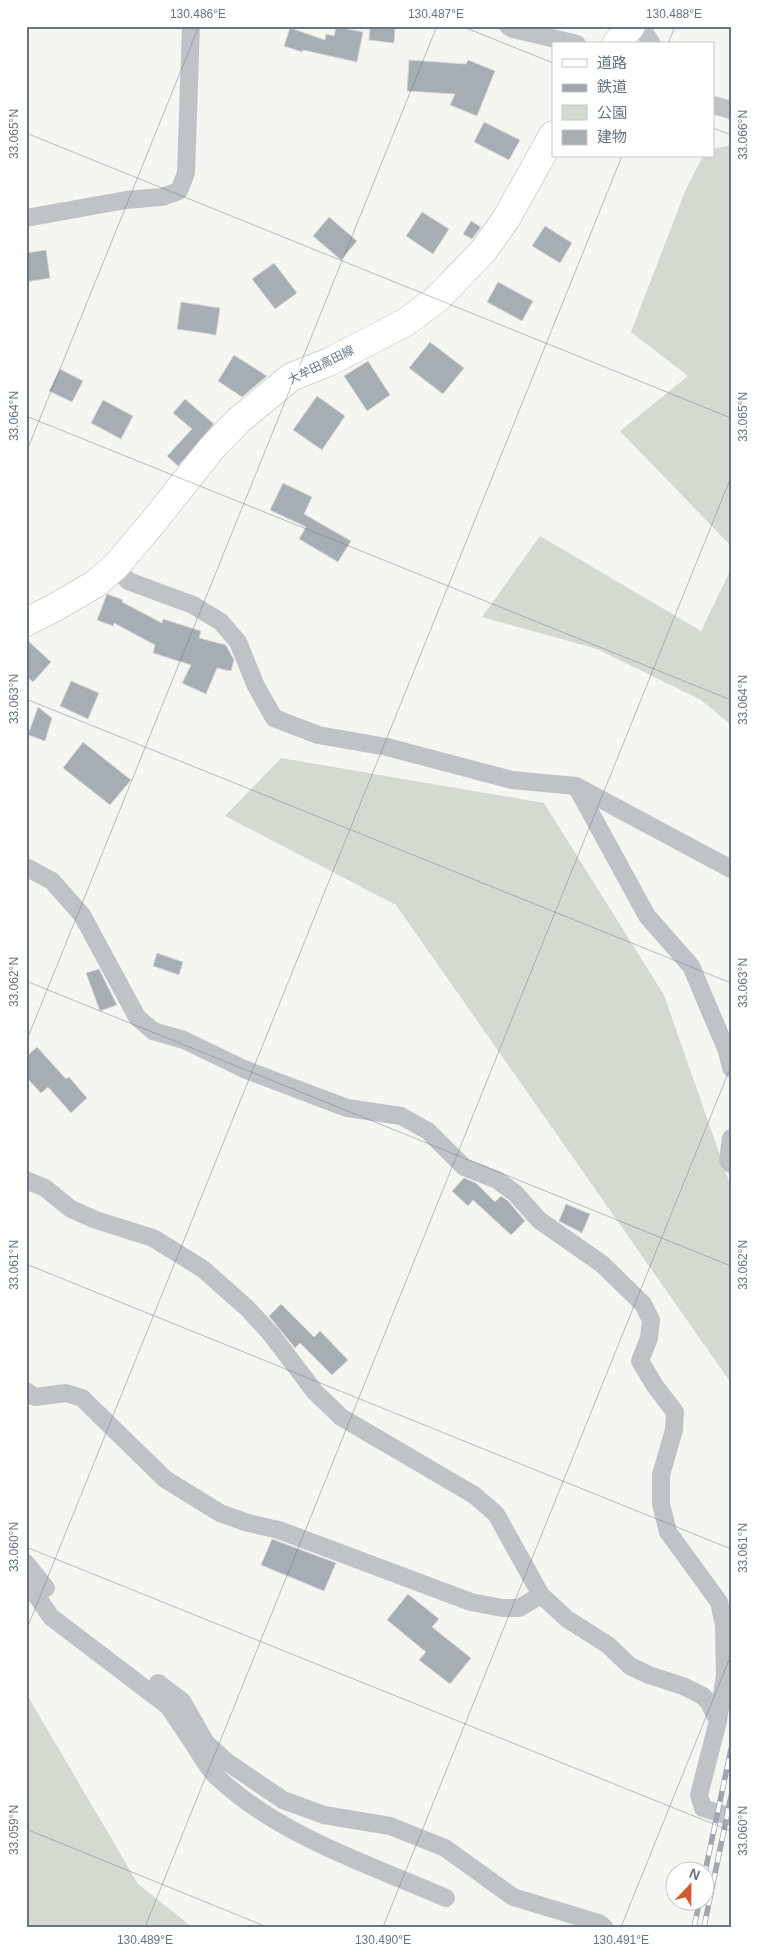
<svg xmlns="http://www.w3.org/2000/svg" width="757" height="1953" font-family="Arial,'Noto Sans JP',sans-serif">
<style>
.green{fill:#d5dad1}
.building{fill:#a6aeb3;stroke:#d7d7d5}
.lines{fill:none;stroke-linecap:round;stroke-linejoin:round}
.primary-casing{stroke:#b0b5b8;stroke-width:29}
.minor{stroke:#bfc3c6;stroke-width:18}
.primary{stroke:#fff;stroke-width:28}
.rail-casing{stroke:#a0a6ab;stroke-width:5.5}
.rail{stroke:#fff;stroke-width:4;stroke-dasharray:11;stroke-linecap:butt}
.ticks{fill:none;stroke:#667581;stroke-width:1;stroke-opacity:0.45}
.labels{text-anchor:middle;stroke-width:5;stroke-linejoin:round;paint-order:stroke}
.street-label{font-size:12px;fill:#667581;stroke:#fff}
.neatline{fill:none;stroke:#667581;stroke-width:2}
.ticks-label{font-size:12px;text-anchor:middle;fill:#667581}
</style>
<rect width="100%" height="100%" fill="#f5f5f2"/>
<!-- green -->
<g class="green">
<polygon points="731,145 731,546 620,431 688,376 631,332 686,189 703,156 713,156 713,149"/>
<polygon points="540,536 701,631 731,569 731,725 701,700 597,649 482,617"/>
<polygon points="281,758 544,803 664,995 731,1187 731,1383 396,905 225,816"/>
<polygon points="26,1693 138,1884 192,1927 26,1927"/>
</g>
<!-- building -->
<g class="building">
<polygon points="370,26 395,26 394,43 369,40"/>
<polygon points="336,27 363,32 357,62 303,50 302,52 284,46 290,28 325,40 326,34 334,36"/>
<polygon points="409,60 466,64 468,60 495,71 477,116 450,105 455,94 407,91"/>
<polygon points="484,122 520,140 509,160 474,142"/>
<polygon points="422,212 449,229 433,254 406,236"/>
<polygon points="329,217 357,241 341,260 313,236"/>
<polygon points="471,221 481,227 472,239 463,234"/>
<polygon points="545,226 572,243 560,263 532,246"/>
<polygon points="46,250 50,278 26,282 26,253"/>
<polygon points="274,263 297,293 275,309 252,279"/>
<polygon points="498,282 533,301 522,321 487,302"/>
<polygon points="181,302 220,308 216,335 177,329"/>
<polygon points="430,342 464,368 443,394 409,368"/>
<polygon points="234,355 267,376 242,397 218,381"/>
<polygon points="368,361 390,395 367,411 344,376"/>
<polygon points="60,369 83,381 72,402 49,391"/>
<polygon points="317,396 345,416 322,450 293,430"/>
<polygon points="185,399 214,424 178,466 167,456 192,429 173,413"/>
<polygon points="103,400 133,416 121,439 91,423"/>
<polygon points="283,483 312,497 304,514 351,541 338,562 299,539 306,527 270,510"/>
<polygon points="107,594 123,600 122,602 162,623 163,619 201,631 199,638 226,645 234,660 231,671 217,668 206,694 182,683 191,665 153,653 155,645 114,623 113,626 97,620"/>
<polygon points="26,639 51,662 33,682 26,676"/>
<polygon points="71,681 99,693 88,719 60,706"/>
<polygon points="38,707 52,718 45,741 28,735"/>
<polygon points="83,742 131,780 110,805 63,768"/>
<polygon points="157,953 183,962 179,975 153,966"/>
<polygon points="99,969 117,1005 100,1011 86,973"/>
<polygon points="37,1047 66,1079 69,1077 87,1098 71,1113 48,1087 41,1093 26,1077 26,1057"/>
<polygon points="464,1178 476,1183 495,1202 501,1196 508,1201 525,1221 511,1235 473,1200 468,1206 452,1191"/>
<polygon points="566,1204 590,1214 582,1233 559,1221"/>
<polygon points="281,1304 314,1337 320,1331 348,1360 332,1375 300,1343 295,1348 269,1316"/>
<polygon points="272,1539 336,1563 324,1591 261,1565"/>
<polygon points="408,1594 439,1619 432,1627 471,1658 450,1684 419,1660 426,1652 387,1620"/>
</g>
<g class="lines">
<defs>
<g id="primary">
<polyline points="616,44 631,26"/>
<polyline points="26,622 54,608 95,584 116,566 154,521 211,449 239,420 291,377 329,362 406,322 438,298 484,250 506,219 553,135"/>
</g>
</defs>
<!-- primary casing -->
<use href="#primary" class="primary-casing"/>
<!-- minor -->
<g class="minor">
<polyline points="508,26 513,29 577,44"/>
<polyline points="640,26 652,44"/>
<polyline points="713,105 731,110"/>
<polyline points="26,218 126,200 162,197 179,191 186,173 191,26"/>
<polyline points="116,566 128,581 193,605 221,622 238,642 256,686 274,718 318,735 387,747 512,780 576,786 731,869"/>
<polyline points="576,786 647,916 691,966 727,1051 731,1068"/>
<polyline points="26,867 52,881 82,915 137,1017 153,1031 184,1040 244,1069 347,1108 401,1116 428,1131 464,1167 497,1180 515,1193 539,1220 602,1264 643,1304 651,1320 649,1338 640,1361 655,1386 675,1412 674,1430 661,1475 661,1504 668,1532 719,1602 724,1625 725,1675 718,1721 699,1795 703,1808 731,1817"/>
<polyline points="731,1138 728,1160 731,1164"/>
<polyline points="26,1180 45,1188 71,1209 96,1220 153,1238 203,1269 247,1308 271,1334 315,1392 341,1417 474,1495 496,1514 541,1595 567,1619 608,1645 630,1666 649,1675 683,1686 703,1696 709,1703 718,1721"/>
<polyline points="26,1391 35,1397 66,1393 82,1398 165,1479 220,1513 248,1523 279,1530 471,1602 502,1608 519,1608 541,1595"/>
<polyline points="26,1563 46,1588"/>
<polyline points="26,1580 51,1617 168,1706 193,1743 206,1743 227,1762 283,1800 324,1815 390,1826 445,1848 513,1897 599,1923 604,1927"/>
<polyline points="158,1683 182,1701 206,1743"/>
<path d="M193,1743C200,1754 207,1768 217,1777C280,1836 368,1864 446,1898"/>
</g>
<!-- primary -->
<use href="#primary" class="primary"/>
<defs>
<g id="rail">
<polyline points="704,1877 731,1749"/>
<polyline points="694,1927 700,1900"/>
<polyline points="704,1927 731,1796"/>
</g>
</defs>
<!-- rail casing -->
<use href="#rail" class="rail-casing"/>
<!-- rail -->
<use href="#rail" class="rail"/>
</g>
<!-- ticks -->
<path class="ticks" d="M461,26L553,63M668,44L675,26M713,128L731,135M26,133L731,418M26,416L731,700M26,453L199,26M26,699L731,983M26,981L731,1266M26,1042L437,26M26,1264L731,1549M26,1547L731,1831M26,1631L622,156M26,1829L267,1927M145,1927L731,477M383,1927L731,1066M621,1927L731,1655"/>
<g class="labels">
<!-- street labels -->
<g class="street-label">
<text transform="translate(321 365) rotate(-26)" y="4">大牟田高田線</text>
</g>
</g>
<!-- border -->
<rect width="757" height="1953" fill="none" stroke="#ffffff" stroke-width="55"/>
<!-- legend -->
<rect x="552" y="42" width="162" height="115" fill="#ffffff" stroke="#c2c8cd"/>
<rect x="562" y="59" width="25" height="8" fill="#ffffff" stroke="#c2c8cd"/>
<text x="597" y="68" font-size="15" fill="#667581">道路</text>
<rect x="562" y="84" width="25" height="8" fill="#a0a6ab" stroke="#c2c8cd"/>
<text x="597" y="92" font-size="15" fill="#667581">鉄道</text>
<rect x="562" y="105" width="25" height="15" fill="#d5dad1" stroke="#c2c8cd"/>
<text x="597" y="118" font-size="15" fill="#667581">公園</text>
<rect x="562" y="130" width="25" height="15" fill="#a6aeb3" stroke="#c2c8cd"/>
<text x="597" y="142" font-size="15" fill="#667581">建物</text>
<!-- north arrow -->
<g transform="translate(690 1886) rotate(22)"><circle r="24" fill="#ffffff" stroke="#c2c8cd"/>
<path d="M0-4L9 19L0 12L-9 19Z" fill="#d8592f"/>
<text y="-8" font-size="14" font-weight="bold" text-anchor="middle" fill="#667581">N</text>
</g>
<rect x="28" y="28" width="702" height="1898" class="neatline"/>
<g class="ticks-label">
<text x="198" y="18">130.486°E</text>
<text x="436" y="18">130.487°E</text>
<text x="674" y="18">130.488°E</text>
<text transform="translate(14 134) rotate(-90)" y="4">33.065°N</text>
<text transform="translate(743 135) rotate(-90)" y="4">33.066°N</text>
<text transform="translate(14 416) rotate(-90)" y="4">33.064°N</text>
<text transform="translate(743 417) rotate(-90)" y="4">33.065°N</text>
<text transform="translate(14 699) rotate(-90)" y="4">33.063°N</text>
<text transform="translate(743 700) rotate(-90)" y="4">33.064°N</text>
<text transform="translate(14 982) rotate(-90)" y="4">33.062°N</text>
<text transform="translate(743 983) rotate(-90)" y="4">33.063°N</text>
<text transform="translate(14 1265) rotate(-90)" y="4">33.061°N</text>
<text transform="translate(743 1265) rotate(-90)" y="4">33.062°N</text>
<text transform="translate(14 1547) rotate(-90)" y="4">33.060°N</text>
<text transform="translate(743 1548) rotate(-90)" y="4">33.061°N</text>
<text transform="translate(14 1830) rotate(-90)" y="4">33.059°N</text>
<text transform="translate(743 1831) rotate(-90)" y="4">33.060°N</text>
<text x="145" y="1944">130.489°E</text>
<text x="383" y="1944">130.490°E</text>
<text x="621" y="1944">130.491°E</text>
</g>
</svg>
